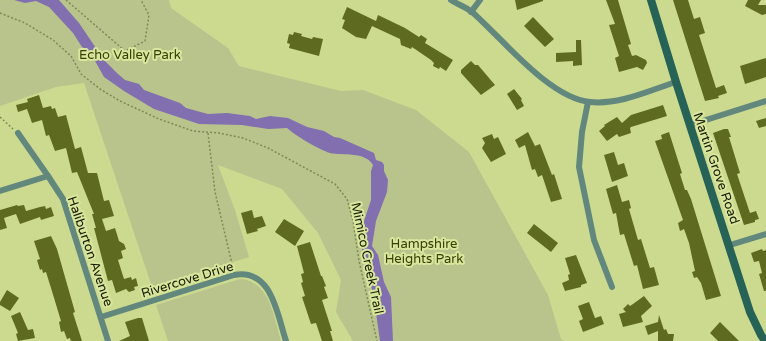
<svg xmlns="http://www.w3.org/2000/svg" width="766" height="341" font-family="'Varela Round',sans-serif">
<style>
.green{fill:#b9c38c}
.water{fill:#826faf}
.building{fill:#5f6a21}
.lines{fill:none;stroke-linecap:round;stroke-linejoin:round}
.path{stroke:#7f8953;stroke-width:1.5;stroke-dasharray:2 2;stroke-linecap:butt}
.street{stroke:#62877d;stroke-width:6}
.secondary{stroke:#266256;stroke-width:8}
.labels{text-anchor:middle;stroke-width:4;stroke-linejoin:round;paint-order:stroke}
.park-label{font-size:13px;fill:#373e04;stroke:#d9e79d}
.street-label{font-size:13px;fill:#171b00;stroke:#d9e79d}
</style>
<rect width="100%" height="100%" fill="#ccda90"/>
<!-- green -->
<g class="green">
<polygon points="0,0 169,0 171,8 228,48 239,66 341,91 363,90 416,110 469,152 548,295 561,339 565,341 353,341 336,312 341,280 318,233 282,189 218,165 235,210 249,257 152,287 84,83 56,87 0,106"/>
<path d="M240,279C270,281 274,318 281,341H168L156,305Z"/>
</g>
<!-- water -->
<path class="water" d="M14,0H59L79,23L104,60L118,74L125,80L139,84L144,90L180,103L186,108L208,114L227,113L250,116L256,119L270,116L288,118L307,127L324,131L334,137L340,138L374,153L376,160L382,162L384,165V171L388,180L387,192L376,221L372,246L378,255L384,282L391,297L393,341H380L373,292L362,259V227L371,200V171L373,165C365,151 343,156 330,153C318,149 296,136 287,128L268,129L242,125L199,124L154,109L124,91L104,77L90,52L82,47L73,33L49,7L36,1L25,3Z"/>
<!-- building -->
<g class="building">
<polygon points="515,0 543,0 543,1 517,10"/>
<polygon points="606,0 618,0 631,44 628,45 632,56 636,55 646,60 647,63 643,70 637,67 619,72 615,58 619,56 609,25 615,24"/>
<polygon points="673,0 688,0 694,19 700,17 705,33 699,35 716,88 724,85 727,93 718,96 719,98 705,101"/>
<polygon points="748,0 761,0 758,5 766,5 766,14 762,15 745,6"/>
<polygon points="347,7 376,21 378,15 405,28 419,37 421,35 427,39 425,43 453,60 446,71 440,67 439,69 433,66 434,63 431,60 412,47 411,49 401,45 400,39 372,26 366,39 356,37 342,28 345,20 342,19"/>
<polygon points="533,17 554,39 545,47 524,26"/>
<polygon points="294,32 302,34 301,36 312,39 313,37 323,39 319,56 289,48 290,44 287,43 289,34 293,35"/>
<polygon points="576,40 581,40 582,65 573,66 573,61 556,62 556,53 576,52"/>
<polygon points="766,58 766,77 745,84 740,66"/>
<polygon points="471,61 475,65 478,65 495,85 481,95 461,73 461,70"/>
<polygon points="514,89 522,99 521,100 524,106 517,110 507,94"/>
<polygon points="39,95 43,108 51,106 52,109 55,108 58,117 66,115 75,149 81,147 88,173 97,173 104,201 109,200 114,216 102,219 106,231 115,228 119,241 124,244 126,249 121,251 123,258 118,260 124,279 131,277 132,280 136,278 138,286 134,287 135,290 129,292 126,289 116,293 112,280 108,281 94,228 96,228 92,214 94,214 77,172 72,173 66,148 55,151 49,135 46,136 42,120 32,123 27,109 18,112 16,105 28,102 27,99"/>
<polygon points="663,105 667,116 631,127 630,128 631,133 619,137 617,134 607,141 599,131 605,126 604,125 617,117 622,123 631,115"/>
<polygon points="766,118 766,126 759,128 756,121"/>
<polygon points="724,129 728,129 731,137 729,137 740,173 737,174 750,213 756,211 759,219 755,220 755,222 744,225 713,133"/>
<polygon points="528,132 535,146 540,144 552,175 554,174 562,199 551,202 542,175 538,177 535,169 532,170 525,145 519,148 515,140"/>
<polygon points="669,132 682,173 680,174 685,190 687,190 691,199 721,296 706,300 701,283 697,277 694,278 692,272 695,271 689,243 684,229 680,231 678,223 683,220 655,141 662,139 661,135"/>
<polygon points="492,134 494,139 498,137 506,154 491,162 482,148 485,143 482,138"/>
<polygon points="614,152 618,165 624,163 628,176 612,182 604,155"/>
<polygon points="617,185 622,202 629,200 631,208 629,209 638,240 641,239 650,268 654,267 659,285 643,289 637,265 634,266 624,234 620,235 616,213 613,214 606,189"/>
<polygon points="17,205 18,206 24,205 26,211 40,207 45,206 46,209 51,207 54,216 41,220 40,217 20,224 16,214 4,218 7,228 0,230 0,210"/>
<polygon points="252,210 254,218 262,216 266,226 257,229 258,231 247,234 241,213"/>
<polygon points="284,219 304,231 295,246 275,232"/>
<polygon points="534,224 558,243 551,252 527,233"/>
<polygon points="51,236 57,249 75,312 73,313 82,341 71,341 70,338 67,339 64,331 61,332 59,322 61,321 51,288 46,272 43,273 42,269 40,270 37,260 40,259 34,241"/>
<polygon points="310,242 321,276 322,276 326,286 324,287 328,298 322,300 332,331 330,331 333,341 322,341 316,323 311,324 302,297 305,296 301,283 303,282 301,274 304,273 297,246"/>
<polygon points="762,249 763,251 766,250 766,291 764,291 759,274 762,273 759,261 754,262 751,253"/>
<polygon points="576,255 587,283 581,285 581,287 565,291 562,283 569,280 568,275 570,274 565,258"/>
<polygon points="7,290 19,298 10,311 0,305 0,302"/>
<polygon points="644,296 652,306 641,316 643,322 623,327 619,314 626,312 623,309 628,304 630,306 633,304"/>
<polygon points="589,302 595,318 601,316 604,324 583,332 579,321 583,319 578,306"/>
<polygon points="20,312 28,330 33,329 35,338 18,341 16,334 18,333 11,316"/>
<polygon points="659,315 664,330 666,329 668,334 674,334 673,341 658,341 658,331 648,335 645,326 658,322"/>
<polygon points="138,318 142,318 149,341 119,341 130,336 125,322"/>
<polygon points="720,322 739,341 718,341 710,333"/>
</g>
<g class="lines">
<!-- path -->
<g class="path">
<polyline points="66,0 125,51 145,41 149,15 141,0"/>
<polyline points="0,13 25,23 53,40 71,56 81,74 100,89 120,101 159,119 193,131 219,133 243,138 268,148 335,184 347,199 353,221 359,261 377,341"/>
<polyline points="0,117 13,129"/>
<polyline points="208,133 215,192 233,268"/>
</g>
<!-- street -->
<g class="street">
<path d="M451,0C457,4 466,7 472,12C502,38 549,98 590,102C619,105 648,91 676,82"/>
<polyline points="471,12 480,0"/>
<polyline points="588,102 582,132 579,167 594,240 612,287"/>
<polyline points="690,125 766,101"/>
<polyline points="18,133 48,176 63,199 108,341"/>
<polyline points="0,191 48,176"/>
<polyline points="730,245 766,234"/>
<path d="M101,317L234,275C272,268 277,314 286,341"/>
</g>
<!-- secondary -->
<polyline class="secondary" points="651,0 676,82 750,312 761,335 765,341"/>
</g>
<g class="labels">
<!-- park labels -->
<g class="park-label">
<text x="130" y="59">Echo Valley Park</text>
<text x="424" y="248">Hampshire<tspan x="424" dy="15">Heights Park</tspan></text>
</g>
<!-- street labels -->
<g class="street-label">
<text transform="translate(717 168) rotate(71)" y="5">Martin Grove Road</text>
<text transform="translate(91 251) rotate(71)" y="5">Haliburton Avenue</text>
<text transform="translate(368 258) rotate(78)" y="5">Mimico Creek Trail</text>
<text transform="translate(187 279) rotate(-17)" y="5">Rivercove Drive</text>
</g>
</g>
</svg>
